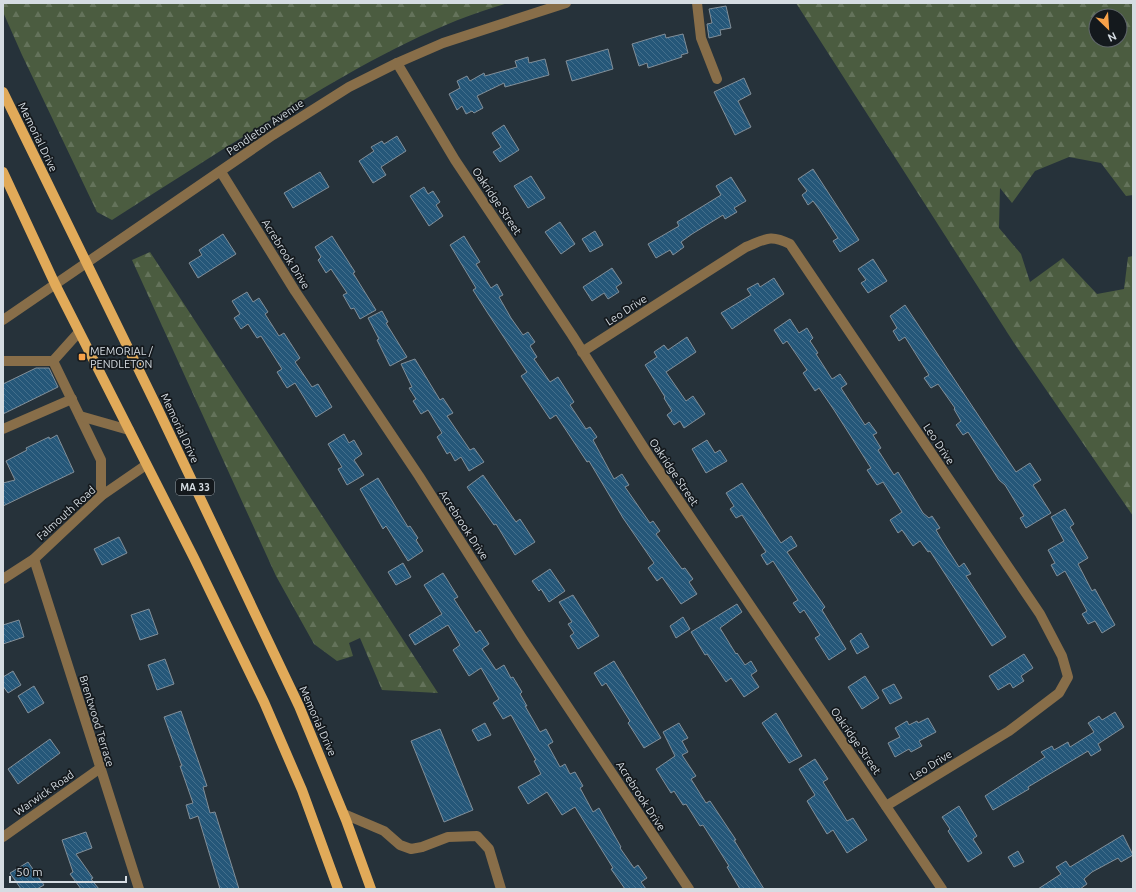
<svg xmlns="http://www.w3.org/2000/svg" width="1136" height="892" font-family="Ubuntu,sans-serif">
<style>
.forest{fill:url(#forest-firs);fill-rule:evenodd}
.building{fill:url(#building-back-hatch);stroke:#828f99}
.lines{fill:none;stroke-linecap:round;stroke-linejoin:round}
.minor{stroke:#886e49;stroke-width:10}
.major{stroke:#e1aa59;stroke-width:10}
.poi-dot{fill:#f7a149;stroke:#14191d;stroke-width:1.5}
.labels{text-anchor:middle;stroke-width:3.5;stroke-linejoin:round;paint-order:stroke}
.shield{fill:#14191d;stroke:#9ba2a7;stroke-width:1}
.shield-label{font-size:10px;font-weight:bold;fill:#d5dce2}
.street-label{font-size:11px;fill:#d5dce2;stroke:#14191d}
.poi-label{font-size:11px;fill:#d5dce2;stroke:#14191d;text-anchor:start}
</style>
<defs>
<pattern id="forest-firs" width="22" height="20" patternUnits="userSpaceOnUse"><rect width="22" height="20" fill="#4b5c40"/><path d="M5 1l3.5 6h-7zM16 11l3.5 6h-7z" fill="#64735b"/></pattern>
<pattern id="building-back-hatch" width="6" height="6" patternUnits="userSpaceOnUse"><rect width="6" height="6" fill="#255779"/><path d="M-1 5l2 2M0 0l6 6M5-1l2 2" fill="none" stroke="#446f8c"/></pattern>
</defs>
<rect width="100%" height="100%" fill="#26323a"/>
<!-- forest -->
<g class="forest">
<path d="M3,3H508C438,23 374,58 312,95C244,135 178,178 112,220L97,212L22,55L3,12Z"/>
<path d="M796,3H1133V195L1126,196L1101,163L1069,157L1035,171L1012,203L1000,188L999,228L1021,254L1030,282L1063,258L1097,294L1124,289L1128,257L1133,256V516L1014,343ZM1096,16H1120V40H1096Z"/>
<polygon points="150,252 438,693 382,690 360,638 349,643 353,656 337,661 314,644 276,576 132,260"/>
</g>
<!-- building -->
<g class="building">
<polygon points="726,6 731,28 720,30 721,35 709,38 707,24 712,23 709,9"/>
<polygon points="665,34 666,38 683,34 688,53 681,55 682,57 648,68 647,63 639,66 632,44"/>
<polygon points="608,49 613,69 572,81 566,61"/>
<polygon points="528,57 529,63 545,59 549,75 505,87 504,83 477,96 483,108 474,113 472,111 466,114 462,106 457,110 449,94 460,88 457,81 467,76 470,81 484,73 485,76 517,67 515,61"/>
<polygon points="744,78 751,94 738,101 751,127 735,135 714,92"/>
<polygon points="504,125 519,150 500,162 493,152 501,147 492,133"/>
<polygon points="397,136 406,151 381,167 386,175 373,183 359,161 374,151 371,147 382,141 384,144"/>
<polygon points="813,169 859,240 840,252 833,241 838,238 819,209 813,201 808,205 802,195 807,191 798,179"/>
<polygon points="320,172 329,187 293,208 284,193"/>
<polygon points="531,176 545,198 528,208 514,186"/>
<polygon points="731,177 746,201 734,208 737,212 725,219 723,215 692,234 681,242 684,247 673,255 670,250 656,258 648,244 679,226 677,222 721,195 716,186"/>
<polygon points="424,187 428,194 433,191 440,202 436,205 443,216 429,226 410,196"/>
<polygon points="560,222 575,244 561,254 545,232"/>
<polygon points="595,231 603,245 590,252 582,239"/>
<polygon points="223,234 236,254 198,278 189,263 202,255 199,250"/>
<polygon points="332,236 355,272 353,273 376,310 360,319 354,308 351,309 343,295 347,293 331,269 326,273 318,260 321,257 315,247"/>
<polygon points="464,236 480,262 476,264 491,288 497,284 503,295 499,297 511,318 523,335 528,332 535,342 530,346 537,357 534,359 550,382 558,377 574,402 570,405 586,429 590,427 597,437 593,440 614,479 622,474 629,485 625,487 650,523 653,521 660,531 656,534 682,569 685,568 693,579 689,582 697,594 681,604 662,577 657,581 648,568 654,563 623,518 589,461 587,462 556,415 550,419 521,376 527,372 487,312 473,290 476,288 450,245"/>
<polygon points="873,259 887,281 868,293 861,283 866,280 858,269"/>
<polygon points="612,268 622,283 616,287 619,292 608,299 604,293 592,301 583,287"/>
<polygon points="774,278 784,294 732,329 721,313 751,295 747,289 758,283 760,287"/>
<polygon points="247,292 253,302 259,298 268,312 265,314 279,336 284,333 300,358 295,362 312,387 318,384 332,407 316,417 295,383 287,388 277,372 282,369 261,336 257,338 248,324 241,329 234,318 240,314 232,301"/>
<polygon points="905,305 1016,472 1030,463 1041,480 1033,485 1051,513 1026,528 1020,518 1024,516 1005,485 999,480 968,432 963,435 956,425 961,421 954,409 955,408 938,384 931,388 924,378 929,375 905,337 899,341 893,331 897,328 890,316"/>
<polygon points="382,311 388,322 386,323 407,357 390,366 377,340 379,339 368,318"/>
<polygon points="790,319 799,333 807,328 813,338 810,341 818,353 816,354 832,379 840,374 847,384 841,388 865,425 869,422 877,433 873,435 881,448 878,450 894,475 898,472 923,513 929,518 932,516 940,528 936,530 943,542 959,567 964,563 971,574 966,576 1006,637 992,646 930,551 928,552 920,541 913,546 902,530 898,533 890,520 902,512 883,482 877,485 867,470 871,468 834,410 819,388 815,391 803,373 807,370 787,341 783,344 774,330"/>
<polygon points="687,337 696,352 666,372 686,401 693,396 705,414 684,428 680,421 674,425 667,415 672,411 664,398 665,397 645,365 657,357 654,352 664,345 668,350"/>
<polygon points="415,359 440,400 443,398 453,413 447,416 470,450 474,448 484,462 469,471 461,457 455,461 450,452 447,454 437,437 442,433 428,410 421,414 413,401 416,399 409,388 412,387 401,364"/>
<polygon points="36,368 49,368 58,387 3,414 3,384"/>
<polygon points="344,434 349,443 354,440 362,454 354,460 364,475 347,485 338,469 342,467 328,444"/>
<polygon points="57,435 74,472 3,506 3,483 15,480 6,461 27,450 26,448 49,437 50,439"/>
<polygon points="707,440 715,453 720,450 727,461 706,473 692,449"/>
<polygon points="483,475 516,522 520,519 535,542 515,555 496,524 494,525 467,487"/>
<polygon points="378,478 408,527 410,526 418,538 416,540 423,551 408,561 386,526 383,529 360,489"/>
<polygon points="742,483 781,543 791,536 797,546 787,552 825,607 822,610 846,649 829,660 815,638 820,635 804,610 800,613 793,603 798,600 773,561 767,565 761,555 766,552 742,515 736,518 730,509 734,506 726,493"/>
<polygon points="1065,509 1074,524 1070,527 1088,558 1078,564 1092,591 1095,589 1115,625 1102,633 1095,621 1088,624 1082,614 1087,611 1065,571 1057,576 1051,565 1055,563 1048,550 1064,541 1051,517"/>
<polygon points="119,537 127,553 102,565 94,549"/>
<polygon points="403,563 411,577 396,585 388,572"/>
<polygon points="550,569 565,591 549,602 541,589 539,591 532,581"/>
<polygon points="443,573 458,597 454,599 476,633 480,630 489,644 482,649 496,670 504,665 511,678 513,677 522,692 520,694 527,706 525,706 540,732 546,729 553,742 548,745 560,767 565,764 570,774 575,772 583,786 580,788 593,812 599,808 621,847 620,848 634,868 638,865 647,878 641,882 646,889 625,889 611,869 613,868 575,807 562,815 547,792 528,804 518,787 541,774 534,761 536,760 511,715 503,719 493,703 499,699 481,668 469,676 453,650 460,645 448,625 415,645 409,635 442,614 424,585"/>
<polygon points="573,595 599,636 578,649 570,636 574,633 568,624 572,622 559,602"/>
<polygon points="737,604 742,612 720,628 736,654 737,653 745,665 751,661 757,671 751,675 759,687 744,697 731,678 726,682 707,654 705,655 691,632"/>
<polygon points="149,609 158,634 140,640 131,615"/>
<polygon points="683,617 690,629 676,638 670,626"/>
<polygon points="19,620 24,637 3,644 3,625"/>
<polygon points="861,633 869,647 857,654 850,641"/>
<polygon points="1024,654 1033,668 1021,676 1024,681 1013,688 1010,683 998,690 989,676"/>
<polygon points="165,659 174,684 157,690 148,665"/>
<polygon points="614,661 661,738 644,748 628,723 630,721 606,683 602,686 594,673"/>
<polygon points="13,671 21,685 8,693 3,686 3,677"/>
<polygon points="865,676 879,698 862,709 848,687"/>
<polygon points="894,684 902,698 890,704 882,690"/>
<polygon points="34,686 44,703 28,713 18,696"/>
<polygon points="181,711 207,786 203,787 210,813 215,812 239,889 220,889 198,816 190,819 186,805 193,803 180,766 182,766 164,717"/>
<polygon points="1115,712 1124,727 1098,744 1101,750 1091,756 1088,751 1028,787 1029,789 993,810 985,796 1045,757 1041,752 1052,746 1054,750 1068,742 1070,747 1094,732 1088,723 1099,716 1102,720"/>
<polygon points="776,713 802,756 789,763 762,723"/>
<polygon points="928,718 936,732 919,741 922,746 911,752 909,749 895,757 888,743 900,737 895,728 907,721 909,725 917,721 918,723"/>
<polygon points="485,723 491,735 478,741 472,730"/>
<polygon points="679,723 688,738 682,741 688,752 682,755 696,776 691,779 706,803 710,801 736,840 734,840 764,889 740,889 727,867 729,866 703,825 700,826 686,804 683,805 674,791 671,793 656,769 675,756 663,732"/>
<polygon points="440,729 473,810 444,822 411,741"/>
<polygon points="50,739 60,753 18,784 8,769"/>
<polygon points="815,759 828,779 823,782 847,821 853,818 867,840 847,853 833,830 827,834 807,801 815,795 799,769"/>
<polygon points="959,806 977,836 973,839 982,853 968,862 948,831 950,829 942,817"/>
<polygon points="86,832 92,848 76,854 93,878 91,879 99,889 81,889 70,874 73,872 62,840"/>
<polygon points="1123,835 1133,855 1121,862 1118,858 1092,872 1084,879 1087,884 1080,889 1038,889 1061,874 1056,867 1066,861 1070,867"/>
<polygon points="1018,851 1024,862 1014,867 1008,857"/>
<polygon points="28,862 44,885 37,889 21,889 10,873"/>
</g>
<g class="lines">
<!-- minor -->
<g class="minor">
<polyline points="697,3 701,38 717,79"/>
<polyline points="397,63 455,160 572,335 649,456 942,889"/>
<polyline points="221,172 295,291 419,476 522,638 689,889"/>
<polyline points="3,320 273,135 349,87 397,63 443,43 566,3"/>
<path d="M582,352L746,247C766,239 770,234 790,244L1040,614L1062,656L1068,677L1059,693L1009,731L886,806"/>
<polyline points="3,361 53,361 101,460 101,496"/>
<polyline points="53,361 79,332"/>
<polyline points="80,416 129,430"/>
<polyline points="3,429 72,399"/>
<polyline points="34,559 139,889"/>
<polyline points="3,579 34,559 101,496 146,465"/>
<polyline points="344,814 384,831 400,845 411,849 422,847 448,837 477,836 489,849 501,889"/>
<polyline points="3,837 99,769"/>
</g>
<!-- major -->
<g class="major">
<polyline points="3,92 156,405 299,706 346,820 371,889"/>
<polyline points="3,172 55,284 194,558 264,702 302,790 338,889"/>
</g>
</g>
<!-- markers -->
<rect class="poi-dot" x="78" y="353" width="8" height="8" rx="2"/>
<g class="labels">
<!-- shield labels -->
<rect class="shield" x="176" y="479" width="38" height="16" rx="3"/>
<g class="shield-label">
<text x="195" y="491">MA 33</text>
</g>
<!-- street labels -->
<g class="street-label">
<text transform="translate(265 127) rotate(-34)" y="4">Pendleton Avenue</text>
<text transform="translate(38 137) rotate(64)" y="4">Memorial Drive</text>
<text transform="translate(497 201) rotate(56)" y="4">Oakridge Street</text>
<text transform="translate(286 254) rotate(58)" y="4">Acrebrook Drive</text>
<text transform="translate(626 310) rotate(-33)" y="4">Leo Drive</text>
<text transform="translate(180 428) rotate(65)" y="4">Memorial Drive</text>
<text transform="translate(939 444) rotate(56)" y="4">Leo Drive</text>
<text transform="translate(674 472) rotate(56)" y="4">Oakridge Street</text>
<text transform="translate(66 513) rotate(-42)" y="4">Falmouth Road</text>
<text transform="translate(464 525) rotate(57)" y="4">Acrebrook Drive</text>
<text transform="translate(97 721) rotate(73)" y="4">Brentwood Terrace</text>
<text transform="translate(318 721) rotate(66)" y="4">Memorial Drive</text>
<text transform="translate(856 741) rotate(55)" y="4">Oakridge Street</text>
<text transform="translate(931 765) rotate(-32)" y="4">Leo Drive</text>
<text transform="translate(44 793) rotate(-35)" y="4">Warwick Road</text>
<text transform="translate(641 796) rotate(57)" y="4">Acrebrook Drive</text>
</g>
<!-- poi labels -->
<g class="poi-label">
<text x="90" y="355">MEMORIAL /<tspan x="90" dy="13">PENDLETON</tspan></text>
</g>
</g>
<!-- border -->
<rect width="1136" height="892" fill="none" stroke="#d5dce2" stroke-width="8"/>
<!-- north arrow -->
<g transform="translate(1108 28) rotate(155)"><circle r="19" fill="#14191d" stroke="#61676c"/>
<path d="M0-3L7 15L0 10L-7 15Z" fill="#f7a149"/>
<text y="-6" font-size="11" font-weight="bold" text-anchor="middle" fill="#d5dce2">N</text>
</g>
<!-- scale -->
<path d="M10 876v6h116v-6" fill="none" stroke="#d5dce2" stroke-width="2"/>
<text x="16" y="876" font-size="12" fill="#d5dce2" stroke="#14191d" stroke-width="3" paint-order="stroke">50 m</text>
</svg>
